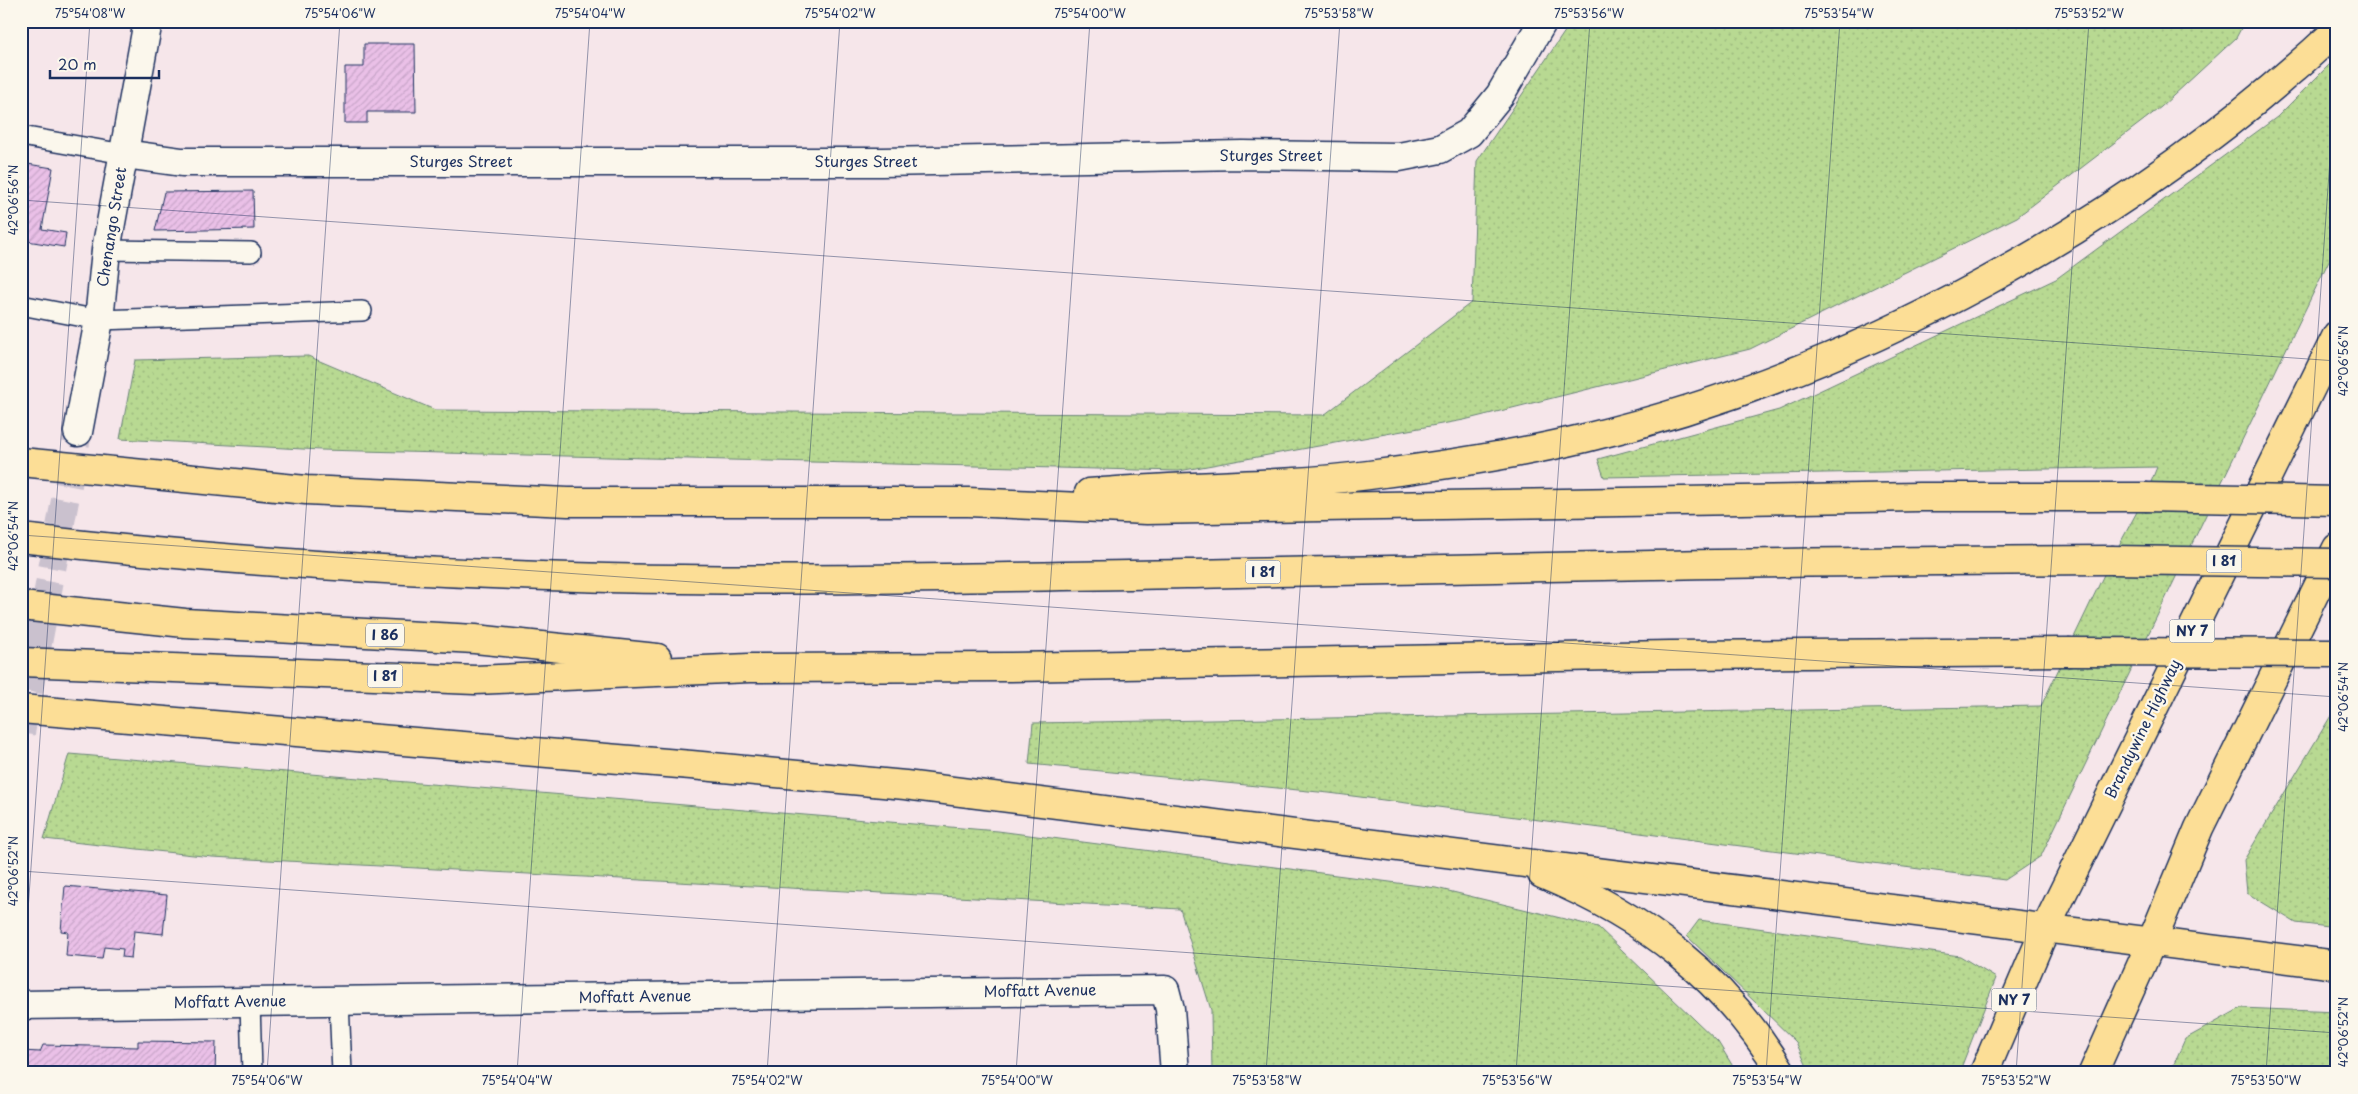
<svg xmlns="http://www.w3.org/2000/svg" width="2358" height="1094" font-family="'Playpen Sans',sans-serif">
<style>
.grass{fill:url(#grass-dots);stroke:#6a8478}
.building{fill:url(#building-hatch);stroke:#1b2f5e}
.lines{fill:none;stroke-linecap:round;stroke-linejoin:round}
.secondary-tunnel{stroke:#cac1ce;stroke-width:28;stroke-dasharray:28 14;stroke-linecap:butt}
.lane-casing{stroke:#1b2f5e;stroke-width:22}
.street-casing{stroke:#1b2f5e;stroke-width:31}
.secondary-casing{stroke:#1b2f5e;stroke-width:31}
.primary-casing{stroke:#1b2f5e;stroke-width:31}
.highway-casing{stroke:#1b2f5e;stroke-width:31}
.lane{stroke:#fbf7ec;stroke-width:19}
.street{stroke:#fbf7ec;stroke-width:28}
.secondary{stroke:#fbf7ec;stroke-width:28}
.primary{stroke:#fcde96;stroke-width:28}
.highway{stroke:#fcde96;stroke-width:28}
.highway-bridge-casing{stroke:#1b2f5e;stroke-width:31;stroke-linecap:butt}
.highway-bridge{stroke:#fcde96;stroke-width:28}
.ticks{fill:none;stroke:#1b2f5e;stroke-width:1;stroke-opacity:0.45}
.labels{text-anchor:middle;stroke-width:4.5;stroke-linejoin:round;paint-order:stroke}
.shield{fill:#fbf7ec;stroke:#5e6b89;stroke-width:1}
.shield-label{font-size:14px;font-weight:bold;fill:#1b2f5e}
.street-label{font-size:15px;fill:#1b2f5e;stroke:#fbf7ec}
.neatline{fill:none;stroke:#1b2f5e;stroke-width:2}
.ticks-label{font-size:12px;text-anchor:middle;fill:#1b2f5e}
</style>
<defs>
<pattern id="grass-dots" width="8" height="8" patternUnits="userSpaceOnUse" patternTransform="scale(1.25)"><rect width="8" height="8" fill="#b8d992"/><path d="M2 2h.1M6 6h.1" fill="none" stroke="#9ebb80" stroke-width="1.8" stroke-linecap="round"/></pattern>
<pattern id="building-hatch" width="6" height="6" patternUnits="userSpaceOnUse" patternTransform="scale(1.25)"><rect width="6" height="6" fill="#eac0e7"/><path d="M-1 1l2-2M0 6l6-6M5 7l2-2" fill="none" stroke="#c8a5c9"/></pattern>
</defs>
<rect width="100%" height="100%" fill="#f6e6ea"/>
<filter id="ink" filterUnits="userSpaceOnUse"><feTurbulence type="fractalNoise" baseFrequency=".02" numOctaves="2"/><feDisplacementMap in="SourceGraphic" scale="10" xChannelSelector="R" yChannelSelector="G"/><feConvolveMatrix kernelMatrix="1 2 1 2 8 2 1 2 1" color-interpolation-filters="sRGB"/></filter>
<g filter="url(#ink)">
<!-- grass -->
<g class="grass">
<polygon points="1572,21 2245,21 2236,38 2161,107 2017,217 1750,349 1464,420 1179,471 321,450 120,439 135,360 308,356 435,410 1324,415 1472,302 1477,161"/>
<polygon points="2337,57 2337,244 2041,856 2005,880 1329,793 1029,764 1033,723 2041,706 2111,560 2145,497 2157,467 1604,477 1598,459 1779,410 2056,279 2277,117"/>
<polygon points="2332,714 2337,714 2337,928 2296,923 2247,893 2244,860"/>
<polygon points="69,754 998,831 1436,888 1598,927 1718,1042 1737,1073 1212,1073 1211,1010 1180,909 212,857 44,839"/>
<polygon points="1699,920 1960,956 1996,978 1959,1073 1810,1073 1796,1042 1687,936"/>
<polygon points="2241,1008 2337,1012 2337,1073 2170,1073 2185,1039"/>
</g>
<!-- building -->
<g class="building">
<polygon points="364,44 415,44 416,112 367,112 367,123 345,123 345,67 364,67"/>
<polygon points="21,163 53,168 42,229 66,233 64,247 21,240"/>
<polygon points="253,191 254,229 155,231 164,192"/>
<polygon points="65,886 167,895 163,934 134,931 131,958 122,957 123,949 104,947 102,959 66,956 68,932 61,931"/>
<polygon points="138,1041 216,1042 215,1073 21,1073 21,1051 40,1052 43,1045 138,1047"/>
</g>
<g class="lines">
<!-- secondary-tunnel -->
<polyline class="secondary-tunnel" points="21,733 78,432"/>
<defs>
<g id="lane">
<polyline points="21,136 124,154"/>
<polyline points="106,250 251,252"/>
<polyline points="21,305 99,320 362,311"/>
<polyline points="339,1001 342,1073"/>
<polyline points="250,1002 252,1073"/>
</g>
<g id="street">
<polyline points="124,154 182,162 882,162 1242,155 1399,157 1440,149 1469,133 1500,95 1543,21"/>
<polyline points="21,1005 1165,990 1170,1009 1175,1073"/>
</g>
<polyline id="secondary" points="78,432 99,320 106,250 148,21"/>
<g id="primary">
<polyline points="1984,1073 2046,927 2337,335"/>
<polyline points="2093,1073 2152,941 2199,828 2337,548"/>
</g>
<g id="highway">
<polyline points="21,462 306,490 568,502 968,502 1147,510 1919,497 2145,497"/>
<path d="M1089,493C1182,485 1276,487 1369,475C1441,466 1515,455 1585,438C1859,372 2131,222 2337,30"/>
<path d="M21,538C216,561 412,573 608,578C801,582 994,577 1186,574C1495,568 1803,561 2111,560"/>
<polyline points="21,606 185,623 475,639 657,658"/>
<polyline points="21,662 475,680 749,668 1011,667 1670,655 2068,652"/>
<polyline points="21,709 691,765 905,785 2337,965"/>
<path d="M1542,874C1645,917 1724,977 1782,1073"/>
</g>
</defs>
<!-- lane casing -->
<use href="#lane" class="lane-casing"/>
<!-- street casing -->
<use href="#street" class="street-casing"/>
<!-- secondary casing -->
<use href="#secondary" class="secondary-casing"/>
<!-- primary casing -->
<use href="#primary" class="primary-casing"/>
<!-- highway casing -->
<use href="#highway" class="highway-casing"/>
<!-- lane -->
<use href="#lane" class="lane"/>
<!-- street -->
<use href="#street" class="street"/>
<!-- secondary -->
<use href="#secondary" class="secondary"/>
<!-- primary -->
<use href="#primary" class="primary"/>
<!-- highway -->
<use href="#highway" class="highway"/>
<defs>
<g id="highway-bridge">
<polyline points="2145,497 2337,501"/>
<polyline points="2111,560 2337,563"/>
<polyline points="2068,652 2337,653"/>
</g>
</defs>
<!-- highway-bridge casing -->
<use href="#highway-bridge" class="highway-bridge-casing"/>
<!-- highway-bridge -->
<use href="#highway-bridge" class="highway-bridge"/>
</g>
</g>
<!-- ticks -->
<path class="ticks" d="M2271,21L2337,26M21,200L2337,361M21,535L2337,697M21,871L2337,1033M21,1011L90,21M267,1073L340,21M517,1073L590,21M767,1073L840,21M1016,1073L1090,21M1266,1073L1340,21M1516,1073L1590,21M1766,1073L1840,21M2016,1073L2089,21M2266,1073L2337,59"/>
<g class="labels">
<!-- shield labels -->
<g class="shield">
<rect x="2206.5" y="549.5" width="35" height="23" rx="4"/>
<rect x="1245.5" y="560.5" width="35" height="23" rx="4"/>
<rect x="2169.5" y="619.5" width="45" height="23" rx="4"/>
<rect x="366" y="623.5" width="38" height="23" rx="4"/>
<rect x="367.5" y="664.5" width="35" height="23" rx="4"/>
<rect x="1991.5" y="988.5" width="45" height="23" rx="4"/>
</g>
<g class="shield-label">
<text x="2224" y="566">I 81</text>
<text x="1263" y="577">I 81</text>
<text x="2192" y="636">NY 7</text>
<text x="385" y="640">I 86</text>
<text x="385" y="681">I 81</text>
<text x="2014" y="1005">NY 7</text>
</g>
<!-- street labels -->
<g class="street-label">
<text x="1271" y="161">Sturges Street</text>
<text x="461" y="167">Sturges Street</text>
<text x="866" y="167">Sturges Street</text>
<text transform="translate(112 227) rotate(-81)" y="5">Chenango Street</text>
<text transform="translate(2143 729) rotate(-64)" y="5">Brandywine Highway</text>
<text transform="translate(1040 991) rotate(-1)" y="5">Moffatt Avenue</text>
<text transform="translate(635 997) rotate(-1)" y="5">Moffatt Avenue</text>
<text transform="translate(230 1002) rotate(-1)" y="5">Moffatt Avenue</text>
</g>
</g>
<!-- margin -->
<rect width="2358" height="1094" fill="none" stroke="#fbf7ec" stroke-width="55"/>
<!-- scale -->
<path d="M50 70v8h109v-8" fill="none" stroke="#1b2f5e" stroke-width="2.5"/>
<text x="58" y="70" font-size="15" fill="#1b2f5e" stroke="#fbf7ec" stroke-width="4" paint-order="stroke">20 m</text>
<rect x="28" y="28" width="2302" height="1038" class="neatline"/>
<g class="ticks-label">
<text x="90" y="18">75°54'08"W</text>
<text x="340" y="18">75°54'06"W</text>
<text x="590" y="18">75°54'04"W</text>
<text x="840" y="18">75°54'02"W</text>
<text x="1090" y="18">75°54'00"W</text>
<text x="1339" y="18">75°53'58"W</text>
<text x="1589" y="18">75°53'56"W</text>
<text x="1839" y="18">75°53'54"W</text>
<text x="2089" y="18">75°53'52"W</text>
<text transform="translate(14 200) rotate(-90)" y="4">42°06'56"N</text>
<text transform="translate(2344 361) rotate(-90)" y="4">42°06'56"N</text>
<text transform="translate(14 536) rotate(-90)" y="4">42°06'54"N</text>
<text transform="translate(2344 697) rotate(-90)" y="4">42°06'54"N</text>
<text transform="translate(14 871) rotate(-90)" y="4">42°06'52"N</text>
<text transform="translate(2344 1032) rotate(-90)" y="4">42°06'52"N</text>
<text x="267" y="1085">75°54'06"W</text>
<text x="517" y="1085">75°54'04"W</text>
<text x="767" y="1085">75°54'02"W</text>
<text x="1017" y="1085">75°54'00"W</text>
<text x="1267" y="1085">75°53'58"W</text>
<text x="1517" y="1085">75°53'56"W</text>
<text x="1767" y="1085">75°53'54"W</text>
<text x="2016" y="1085">75°53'52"W</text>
<text x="2266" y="1085">75°53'50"W</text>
</g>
</svg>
